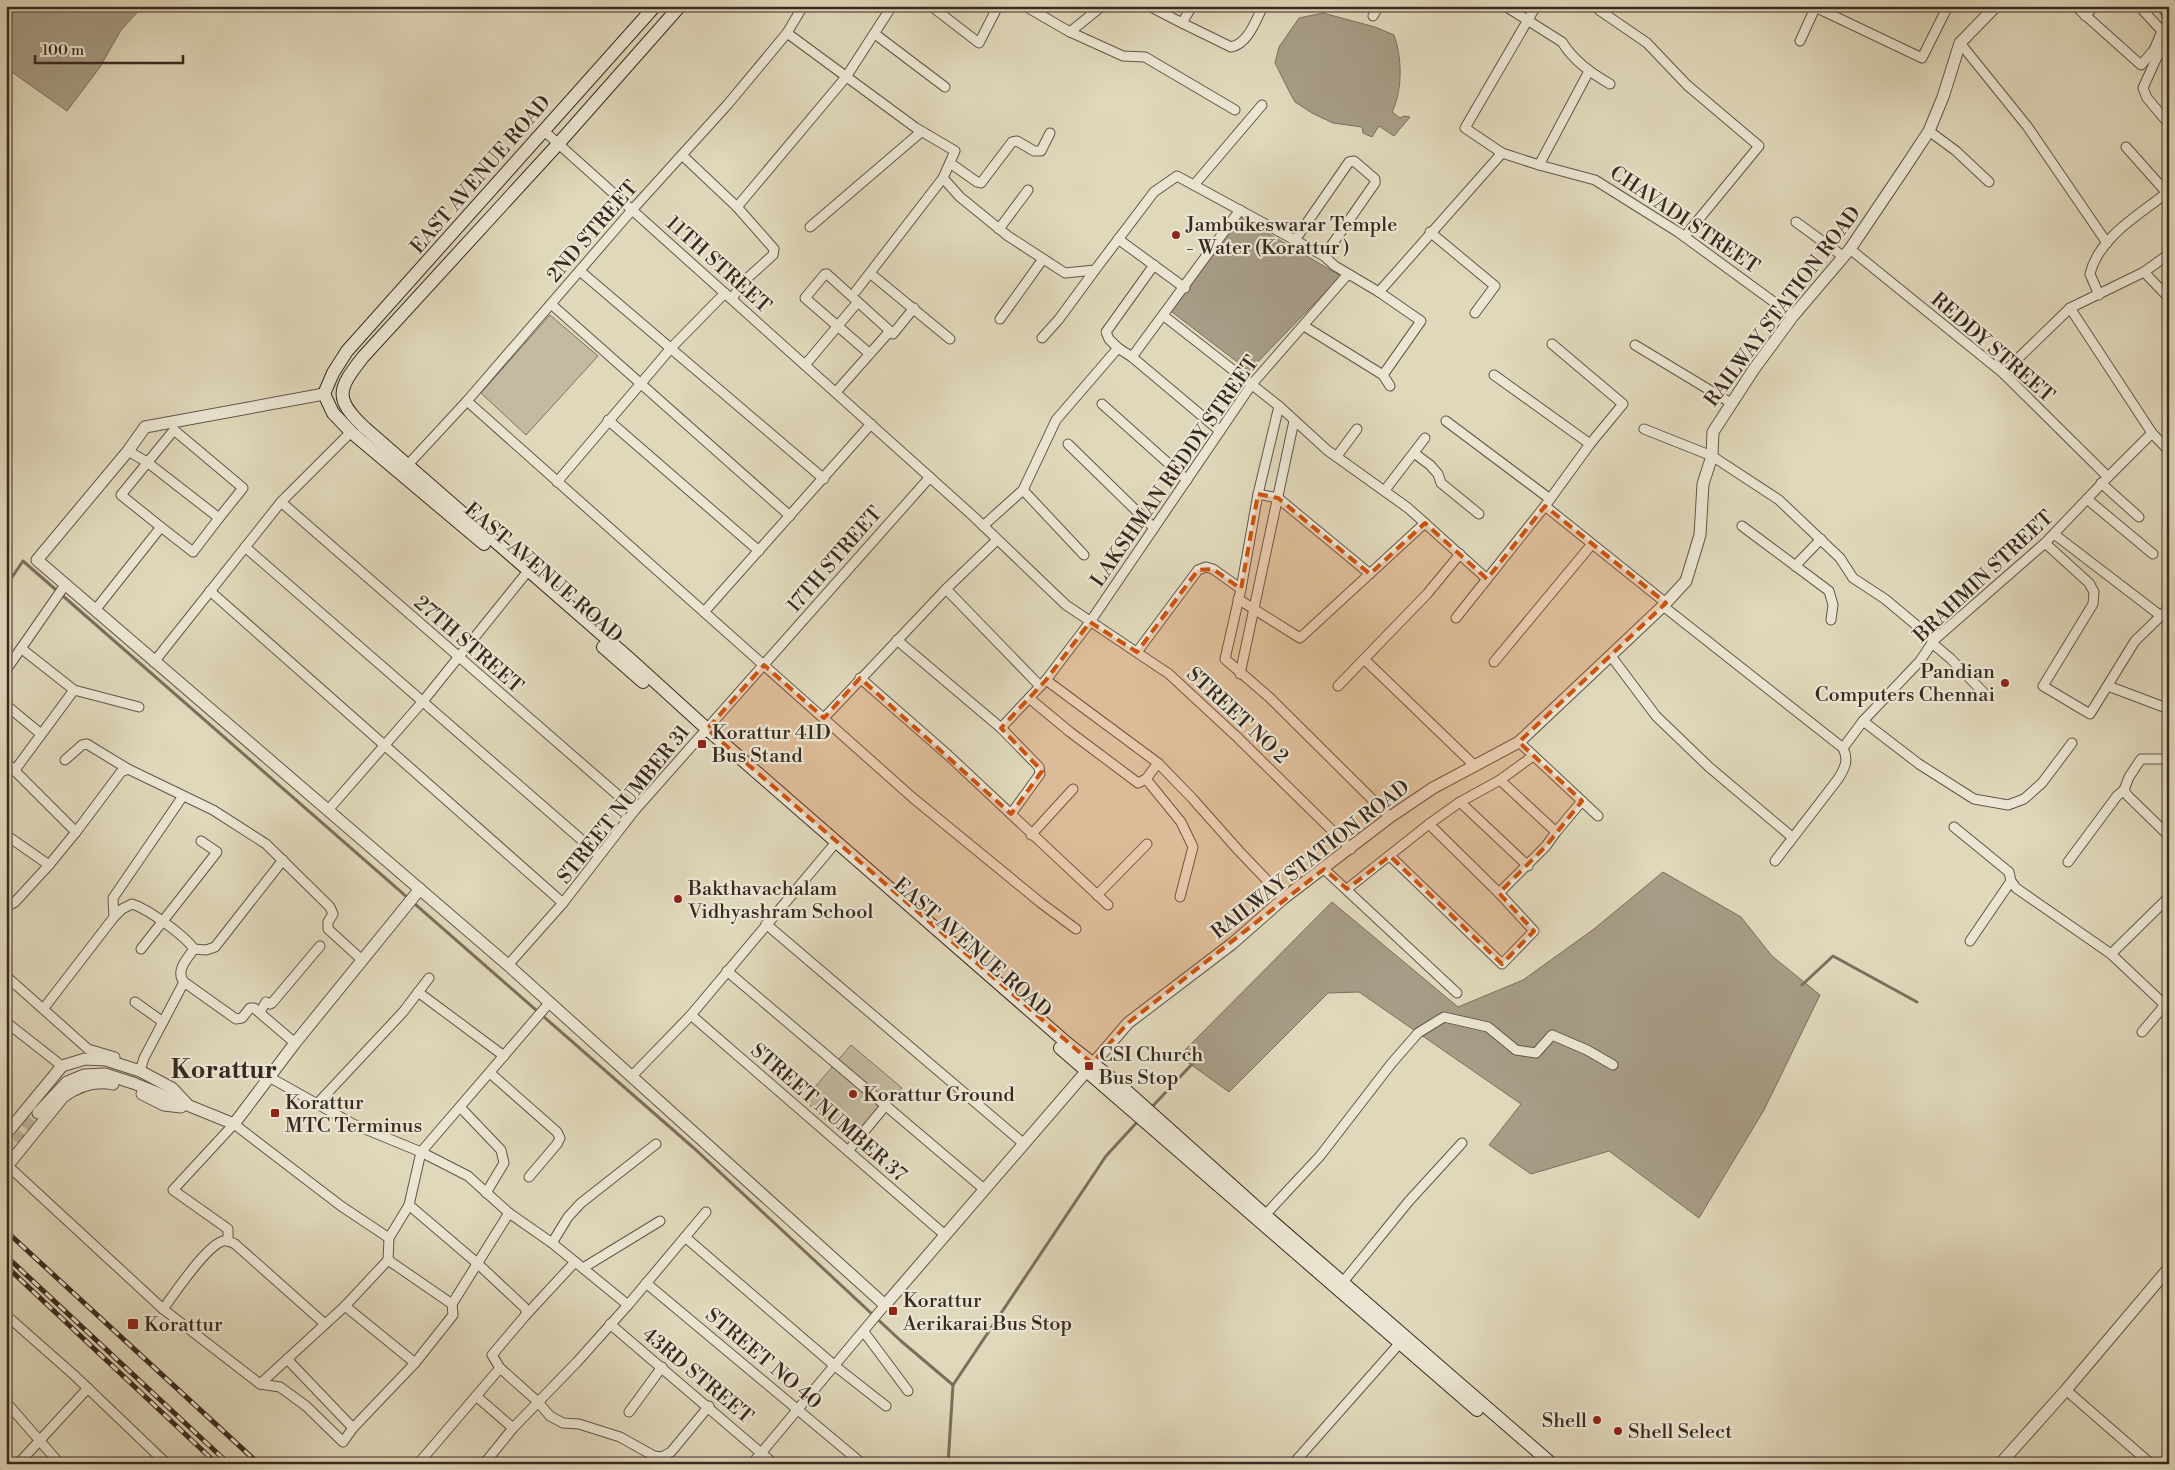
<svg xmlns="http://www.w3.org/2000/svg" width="2175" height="1470" font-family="'Libre Bodoni',serif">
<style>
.green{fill:#c4baa1;stroke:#7e7260}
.water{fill:#a79c86;stroke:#7b6e5d}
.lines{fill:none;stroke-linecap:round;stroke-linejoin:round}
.stream{stroke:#7b6e5d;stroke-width:3}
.tertiary-tunnel{stroke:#bfb59c;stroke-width:11;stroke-dasharray:11 5.5;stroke-linecap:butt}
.minor-casing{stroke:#635547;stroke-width:11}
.tertiary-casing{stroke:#635547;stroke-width:13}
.secondary-casing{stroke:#392920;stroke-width:14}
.minor{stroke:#ebe6d3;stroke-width:9}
.tertiary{stroke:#ebe6d3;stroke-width:11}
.secondary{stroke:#ebe6d3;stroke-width:12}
.rail-casing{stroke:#392920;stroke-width:5}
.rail{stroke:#ebe6d3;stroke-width:3;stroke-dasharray:9;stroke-linecap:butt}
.marked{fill:#ce520f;fill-opacity:0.2;stroke:#ce520f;stroke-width:4;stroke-dasharray:10 6;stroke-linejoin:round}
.poi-dot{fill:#8f2418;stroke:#ebe6d3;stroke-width:2}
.labels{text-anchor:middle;stroke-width:4.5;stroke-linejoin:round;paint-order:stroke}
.street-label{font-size:20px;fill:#392920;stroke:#ebe6d3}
.poi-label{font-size:20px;fill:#392920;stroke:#ebe6d3;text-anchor:start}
.district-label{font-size:25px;font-weight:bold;fill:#392920;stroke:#ebe6d3}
</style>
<rect width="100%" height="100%" fill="#e0d8bb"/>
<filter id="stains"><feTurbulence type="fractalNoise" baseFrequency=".004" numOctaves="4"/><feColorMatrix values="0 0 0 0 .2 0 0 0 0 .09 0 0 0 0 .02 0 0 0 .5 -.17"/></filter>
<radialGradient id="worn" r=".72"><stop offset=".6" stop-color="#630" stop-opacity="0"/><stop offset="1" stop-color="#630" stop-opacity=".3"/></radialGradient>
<!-- green -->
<g class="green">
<polygon points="550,315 598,356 526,435 481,393"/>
<polygon points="851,1045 902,1088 855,1145 804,1100"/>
</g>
<!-- water -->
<g class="water">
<polygon points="14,6 143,6 121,30 100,67 67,111 6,68 6,16"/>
<path d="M1323,13L1375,27L1394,35C1402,57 1403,90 1392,112L1400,118L1404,116L1410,117L1394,136L1379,126L1372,137L1363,133L1362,127L1333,123L1312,113L1295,102L1291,95L1275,63L1279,47L1299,18Z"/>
<polygon points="1238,216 1341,276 1249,371 1168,309"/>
<polygon points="1663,872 1741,917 1772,956 1820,995 1764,1110 1699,1218 1609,1151 1531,1174 1489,1145 1521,1104 1359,992 1328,993 1229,1092 1179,1056 1332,902 1458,1007 1523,980 1594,929"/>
</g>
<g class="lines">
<!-- stream -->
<g class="stream">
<polyline points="6,586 23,561 696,1150 901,1341 953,1385"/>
<polyline points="1802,985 1833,956 1917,1002"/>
<polyline points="1150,1109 1194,1062"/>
<polyline points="948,1464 953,1385 1106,1156 1139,1120"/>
</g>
<!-- tertiary-tunnel -->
<polyline class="tertiary-tunnel" points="6,1155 38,1113"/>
<defs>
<g id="minor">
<polyline points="931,6 979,43 998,6"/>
<polyline points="1025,6 1070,32 1102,6"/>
<polyline points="1149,6 1182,23 1192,6"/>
<path d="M1505,6L1562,42C1574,61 1591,73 1610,84"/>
<polyline points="2075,6 2141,65 2154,50 2162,31 2139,6"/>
<polyline points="2161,6 2169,17"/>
<polyline points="1815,7 1922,58 1948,6"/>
<polyline points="1599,10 1647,43 1687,85 1759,146 1685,236"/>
<polyline points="1373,16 1379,6"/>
<polyline points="2085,16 2094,6"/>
<path d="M1182,23L1231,47C1248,44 1256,20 1263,6"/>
<polyline points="1070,32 1123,56 1145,57 1235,110"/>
<polyline points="787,33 916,128 955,151 943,178 856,291"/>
<polyline points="875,34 945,87"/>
<polyline points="1800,41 1816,6"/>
<polyline points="2169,42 2157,57 2143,88 2147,98 2169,124"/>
<polyline points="1960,43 2027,126 2107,243"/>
<polyline points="543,130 973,516 1066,605 1169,674 1237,737 1351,849"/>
<polyline points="1929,131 1956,151 1989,182"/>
<polyline points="2126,147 2167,193"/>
<polyline points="1502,153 1465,128 1536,6"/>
<polyline points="682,155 737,207 846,77 892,6"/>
<polyline points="950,163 977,182 981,183 1012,142 1017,141 1034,151 1041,151 1050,133"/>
<polyline points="1539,165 1589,71"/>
<polyline points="943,178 960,197 1008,236 1065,273 1095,270 1154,192 1177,176 1324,256 1335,266 1379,292 1502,153 1539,165 1595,180 1678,232 1793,316"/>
<polyline points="1194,185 1262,105"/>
<polyline points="1796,222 1844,257"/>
<polyline points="810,227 921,132"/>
<polyline points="999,229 1028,190"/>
<polyline points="1430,232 1495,286 1475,313"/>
<polyline points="1118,239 1185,288"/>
<polyline points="1295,240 1349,162 1354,161 1375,179 1375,183 1324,256"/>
<polyline points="1850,249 2003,373 2108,477"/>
<polyline points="2169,254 2144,272 2169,298"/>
<polyline points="580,271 824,479"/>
<polyline points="871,274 950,339"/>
<polyline points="1379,292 1421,321 1383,375"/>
<path d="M2099,295L2090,274C2099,236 2141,214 2169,191"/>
<polyline points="732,299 742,283 773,255 774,249 737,207"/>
<polyline points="551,304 790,516"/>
<polyline points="2070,308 2152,433 2169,451"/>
<polyline points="1164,316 1279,406 1258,494 1241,589 1225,659 1269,697 1390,817"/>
<polyline points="1000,319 1043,259"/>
<polyline points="1304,326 1383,375 1390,386"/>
<polyline points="893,334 914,308"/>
<polyline points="1042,338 1059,319 1095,270"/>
<polyline points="1635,345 1731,403"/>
<polyline points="1118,348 1109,339 1106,332 1154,265"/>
<polyline points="1132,357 1240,210"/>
<polyline points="805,365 857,303"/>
<polyline points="2003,373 2070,308 2144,272"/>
<polyline points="1494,375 1590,444"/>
<polyline points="836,392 890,331 827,274 825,274 805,298 870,354"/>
<polyline points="467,401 913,798 1041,903 1076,929"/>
<polyline points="1102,404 1187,480"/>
<polyline points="1279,406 1327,450 1408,508 1487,579"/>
<polyline points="608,420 759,551"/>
<polyline points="1446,421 1550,499"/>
<polyline points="1644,429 1712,456 1779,500 1840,558 1853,578 1885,599 1934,640"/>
<polyline points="1068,444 1154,528"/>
<polyline points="1414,453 1430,465 1438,474 1441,483 1479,514"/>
<polyline points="1337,456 1357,429"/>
<polyline points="404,469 467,401 632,210 728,104 787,33 803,6"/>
<polyline points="557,482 671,348 725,293"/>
<polyline points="2101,483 2139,517"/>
<polyline points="1023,490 1084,555"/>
<polyline points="1385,490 1425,438"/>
<polyline points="1258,494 1278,498 1370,574"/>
<polyline points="2087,499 2153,554"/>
<polyline points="281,502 635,810"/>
<polyline points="1545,506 1590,444 1623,404 1552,344"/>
<polyline points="983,526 1023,490 1056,420 1118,348 1132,357 1220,431"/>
<polyline points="1742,526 1829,591 1833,605 1831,620"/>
<polyline points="161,527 121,495 174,430 243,488 219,518"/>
<polyline points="2054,534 2161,616 2165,613"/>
<polyline points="2045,543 2089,583 2094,592 2093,604 2043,686 2090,714 2135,641 2169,608"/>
<polyline points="245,547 599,855"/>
<polyline points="1795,566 1821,539"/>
<polyline points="946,589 1040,686"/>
<polyline points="210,591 563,903"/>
<polyline points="1238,599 1300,638 1425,523"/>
<path d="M1663,606L1843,748C1849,760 1845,768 1838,779L1775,861"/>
<polyline points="96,609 161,527 193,552 219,518 147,462 128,451"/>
<polyline points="704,612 871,424"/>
<polyline points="1456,618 1545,506 1666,603"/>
<polyline points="897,640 1001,728 1039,767 1040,774 1011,814"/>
<polyline points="1932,643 1951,659 1986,695"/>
<polyline points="22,649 74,690 139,707"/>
<polyline points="1137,652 1198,570 1206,567 1213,569 1241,589"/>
<polyline points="1611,656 1656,716 1709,767 1792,837"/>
<polyline points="1364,659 1475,766"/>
<polyline points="154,662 281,502 351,432"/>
<polyline points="1494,662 1592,544"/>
<polyline points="6,670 65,585"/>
<polyline points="1240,674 1294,421"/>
<polyline points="860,678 948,755 1108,905"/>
<polyline points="1046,680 1158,763 1192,798 1239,851 1284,898"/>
<polyline points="1338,686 1427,594 1460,554"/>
<polyline points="2108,686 2169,709"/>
<polyline points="1029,698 1070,732 1138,783 1146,779 1158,763"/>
<polyline points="6,705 41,734"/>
<polyline points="824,718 946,589 997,540"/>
<polyline points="1863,721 1919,764 1974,799 2008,805 2024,799 2042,783 2072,743"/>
<polyline points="1001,728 1046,680 1090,622 1252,384 1348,274"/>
<polyline points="1519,742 1598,816"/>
<polyline points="1843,748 1863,721 1920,661 1934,640 2045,543 2108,477 2152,433"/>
<polyline points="2169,759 2141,759 2129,777 2124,790 2128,796 2169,836"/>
<polyline points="65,760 82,745 87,744 128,769 213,810 266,844 330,907 333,914 328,922 328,929 362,960"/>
<polyline points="6,762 76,832 49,865"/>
<polyline points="15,770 74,690"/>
<polyline points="1146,779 1181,822 1193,847 1180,897"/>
<polyline points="1500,780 1556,832"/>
<polyline points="1460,802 1528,866"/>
<polyline points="329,809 424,700 524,576"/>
<polyline points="1954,827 2009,872 2011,881 2016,888 2111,954 2165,1005 2169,1002"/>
<polyline points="76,832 121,772 128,769"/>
<polyline points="6,835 49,865 15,902 10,905 6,905"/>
<polyline points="1031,835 1073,789"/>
<polyline points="1390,856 1502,964 1534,931 1499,893 1429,824"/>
<polyline points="2068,862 2117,796 2124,790"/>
<polyline points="1324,869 1457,993"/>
<polyline points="1347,889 1429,824 1460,802 1500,780 1533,756"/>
<polyline points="1499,893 1546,846 1556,832 1582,801"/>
<polyline points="1097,895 1147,844"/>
<path d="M114,917L122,909L132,904C148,909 184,935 194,949C187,959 175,971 184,982L236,1019L242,1018L250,1008H254L295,1043"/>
<polyline points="766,924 1023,1143"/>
<polyline points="1970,941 2011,881"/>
<polyline points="141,949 217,852 201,841"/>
<polyline points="194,949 206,950 215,947 283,860"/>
<polyline points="2111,954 2169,897"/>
<polyline points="508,965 563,903 635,810 930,477"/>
<polyline points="727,971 984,1189"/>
<polyline points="6,976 88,1049 115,1057"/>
<polyline points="418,992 504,1056"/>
<polyline points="135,1002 163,1022"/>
<polyline points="44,1008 114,917 113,898 183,796"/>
<polyline points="260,1012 266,1002 270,1004 272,1003 320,946"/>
<polyline points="691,1015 945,1235"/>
<polyline points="6,1022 62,1066"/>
<polyline points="2142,1032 2165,1005"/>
<polyline points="140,1071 144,1058 184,982"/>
<polyline points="490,1073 557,1132 560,1138 557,1144 529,1177"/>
<polyline points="632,1076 691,1015 832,847"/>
<polyline points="269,1077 353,1124 421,1152 468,1176 509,1213 552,1243 628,1305"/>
<polyline points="317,1104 403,1012 429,978"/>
<polyline points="460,1107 501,1150 504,1163 486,1193"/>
<polyline points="848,1151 886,1105"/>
<polyline points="6,1164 163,1309 260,1384 280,1387 306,1406 343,1442 353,1428 415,1363 453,1315 452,1304 388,1260"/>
<polyline points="409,1205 477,1263 524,1307 527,1312 525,1316 492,1355 500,1368 537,1401 550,1416 563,1423 579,1424 620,1437 654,1456 662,1457 671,1452 709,1406"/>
<polyline points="1265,1215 1320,1156 1391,1064 1418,1033 1444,1017 1488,1027 1516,1050 1536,1053 1552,1035 1587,1050 1613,1065"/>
<polyline points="685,1237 835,1366 886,1406"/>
<polyline points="228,1241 228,1229 173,1190 234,1124 341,1206 389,1238"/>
<polyline points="552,1243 568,1217 581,1203 656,1144"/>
<polyline points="583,1268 660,1221"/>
<polyline points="1343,1282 1409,1201 1462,1143"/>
<polyline points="646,1283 859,1461"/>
<polyline points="452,1304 509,1213"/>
<polyline points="345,1306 415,1363"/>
<path d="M163,1309C175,1293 206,1246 223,1241C228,1240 231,1242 235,1244L325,1324"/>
<polyline points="6,1315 74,1375 167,1464"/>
<polyline points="525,1316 575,1262"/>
<polyline points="610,1324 774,1464"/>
<polyline points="864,1332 908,1391"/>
<polyline points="287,1359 353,1428"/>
<polyline points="260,1384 345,1306 388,1260 389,1238 409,1205 421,1152 550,1002"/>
<polyline points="2066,1390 2151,1464"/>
<polyline points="476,1396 513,1428"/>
<polyline points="6,1402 60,1464"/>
<polyline points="629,1412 662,1367"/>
<polyline points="18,1464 88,1388"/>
<polyline points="418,1464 500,1368"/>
<polyline points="484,1464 513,1428 577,1362 628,1305 706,1212"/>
<polyline points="752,1464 885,1305"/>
<polyline points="1293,1464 1399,1344"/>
</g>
<g id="tertiary">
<polyline points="324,394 145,427 128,451 37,560 508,965 885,1305 1128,1023 1233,943 1284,898 1390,817 1433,788 1519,742 1663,606 1686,581 1700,535 1703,484 1712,456 1713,432 1754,369 1793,316 1850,249 1906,166 1929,131 1943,97 1960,43 1996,6"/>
<polyline points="142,1094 164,1105 181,1107"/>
<polyline points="38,1113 67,1082 84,1075 105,1074 133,1083 234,1124 295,1043 420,889"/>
<polyline points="6,1134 62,1066 85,1059 106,1060 140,1071 172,1088 187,1104"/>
<path d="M8,1165L63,1097C78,1086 94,1080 113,1084"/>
<polyline points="2000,1464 2066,1390 2169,1268"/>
</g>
<g id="secondary">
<path d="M680,6L559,143L363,357C338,389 333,398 365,428L630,659L707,729L1068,1044L1120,1085L1265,1215L1552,1464"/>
<polyline points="484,544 351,432 333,413 324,394 333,373 347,351 655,6"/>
<polyline points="603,647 643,682"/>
<polyline points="1060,1048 1477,1410"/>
</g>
</defs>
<!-- minor casing -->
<use href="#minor" class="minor-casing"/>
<!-- tertiary casing -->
<use href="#tertiary" class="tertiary-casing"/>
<!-- secondary casing -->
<use href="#secondary" class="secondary-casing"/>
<!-- minor -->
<use href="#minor" class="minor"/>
<!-- tertiary -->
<use href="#tertiary" class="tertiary"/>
<!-- secondary -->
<use href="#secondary" class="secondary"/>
<defs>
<g id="rail">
<polyline points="6,1231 259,1464"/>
<polyline points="6,1256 229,1464"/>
<polyline points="6,1266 217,1464"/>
</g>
</defs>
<!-- rail casing -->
<use href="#rail" class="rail-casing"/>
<!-- rail -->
<use href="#rail" class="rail"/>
</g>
<!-- marked area -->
<path class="marked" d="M1258,494L1278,498L1370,574L1425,523L1487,579L1545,506L1666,603L1519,742L1582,801L1546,846L1499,893L1534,931L1502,964L1390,856L1347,889L1324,869L1128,1023L1092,1063L707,729L764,665L824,718L860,678L1011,814L1042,771L1001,728L1046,680L1090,622L1137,652L1198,570L1213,569L1241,589Z"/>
<!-- markers -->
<g class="poi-dot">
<circle cx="1176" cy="235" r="5"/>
<circle cx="2005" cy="683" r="5"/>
<rect x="697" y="739" width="10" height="10" rx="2.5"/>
<circle cx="678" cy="899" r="5"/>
<rect x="1084" y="1061" width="10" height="10" rx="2.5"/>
<circle cx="853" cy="1094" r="5"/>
<rect x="270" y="1108" width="10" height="10" rx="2.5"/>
<rect x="888" y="1306" width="10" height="10" rx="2.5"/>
<rect x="127" y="1318" width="12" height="12" rx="2.5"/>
<circle cx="1597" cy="1420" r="5"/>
<circle cx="1618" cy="1431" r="5"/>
</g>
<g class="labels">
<!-- street labels -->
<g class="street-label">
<text transform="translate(480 174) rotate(-49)" y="7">EAST AVENUE ROAD</text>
<text transform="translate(1685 219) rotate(34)" y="7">CHAVADI STREET</text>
<text transform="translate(592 231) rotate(-49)" y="7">2ND STREET</text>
<text transform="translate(719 264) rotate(42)" y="7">11TH STREET</text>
<text transform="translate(1782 306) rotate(-53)" y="7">RAILWAY STATION ROAD</text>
<text transform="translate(1993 347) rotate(41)" y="7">REDDY STREET</text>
<text transform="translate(1174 471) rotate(-55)" y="7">LAKSHMAN REDDY STREET</text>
<text transform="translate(834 559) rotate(-49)" y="7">17TH STREET</text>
<text transform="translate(544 572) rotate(41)" y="7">EAST AVENUE ROAD</text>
<text transform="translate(1983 576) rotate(-43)" y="7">BRAHMIN STREET</text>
<text transform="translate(469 644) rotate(41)" y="7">27TH STREET</text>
<text transform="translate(1238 715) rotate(43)" y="7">STREET NO 2</text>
<text transform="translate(623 804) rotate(-51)" y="7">STREET NUMBER 31</text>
<text transform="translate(1310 859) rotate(-38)" y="7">RAILWAY STATION ROAD</text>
<text transform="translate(973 947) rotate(41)" y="7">EAST AVENUE ROAD</text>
<text transform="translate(829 1112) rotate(41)" y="7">STREET NUMBER 37</text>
<text transform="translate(764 1358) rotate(40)" y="7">STREET NO 40</text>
<text transform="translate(698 1375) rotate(40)" y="7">43RD STREET</text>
</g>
<!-- poi labels -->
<g class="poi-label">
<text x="1186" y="231">Jambukeswarar Temple<tspan x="1186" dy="23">- Water (Korattur )</tspan></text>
<text x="1995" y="678" text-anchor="end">Pandian<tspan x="1995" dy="23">Computers Chennai</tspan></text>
<text x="712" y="739">Korattur 41D<tspan x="712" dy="23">Bus Stand</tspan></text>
<text x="688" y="895">Bakthavachalam<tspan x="688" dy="23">Vidhyashram School</tspan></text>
<text x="1099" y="1061">CSI Church<tspan x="1099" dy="23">Bus Stop</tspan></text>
<text x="863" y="1101">Korattur Ground</text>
<text x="285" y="1109">Korattur<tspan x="285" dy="23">MTC Terminus</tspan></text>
<text x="903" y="1307">Korattur<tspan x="903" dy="23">Aerikarai Bus Stop</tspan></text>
<text x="144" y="1331">Korattur</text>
<text x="1587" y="1427" text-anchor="end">Shell</text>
<text x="1628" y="1438">Shell Select</text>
</g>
<!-- district labels -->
<g class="district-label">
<text x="224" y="1078">Korattur</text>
</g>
</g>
<!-- margin -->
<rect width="2175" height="1470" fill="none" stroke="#e0d8bb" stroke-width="25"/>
<rect x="8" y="8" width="2160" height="1455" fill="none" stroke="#392920" stroke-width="2.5"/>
<rect x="12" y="12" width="2150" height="1445" fill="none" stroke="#392920"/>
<!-- scale -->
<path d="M35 55v8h148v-8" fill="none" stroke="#392920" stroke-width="2.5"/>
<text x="42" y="55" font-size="15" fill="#392920" stroke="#ebe6d3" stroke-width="4" paint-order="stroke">100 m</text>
<rect width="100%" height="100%" filter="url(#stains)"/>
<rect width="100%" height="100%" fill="url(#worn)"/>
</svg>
